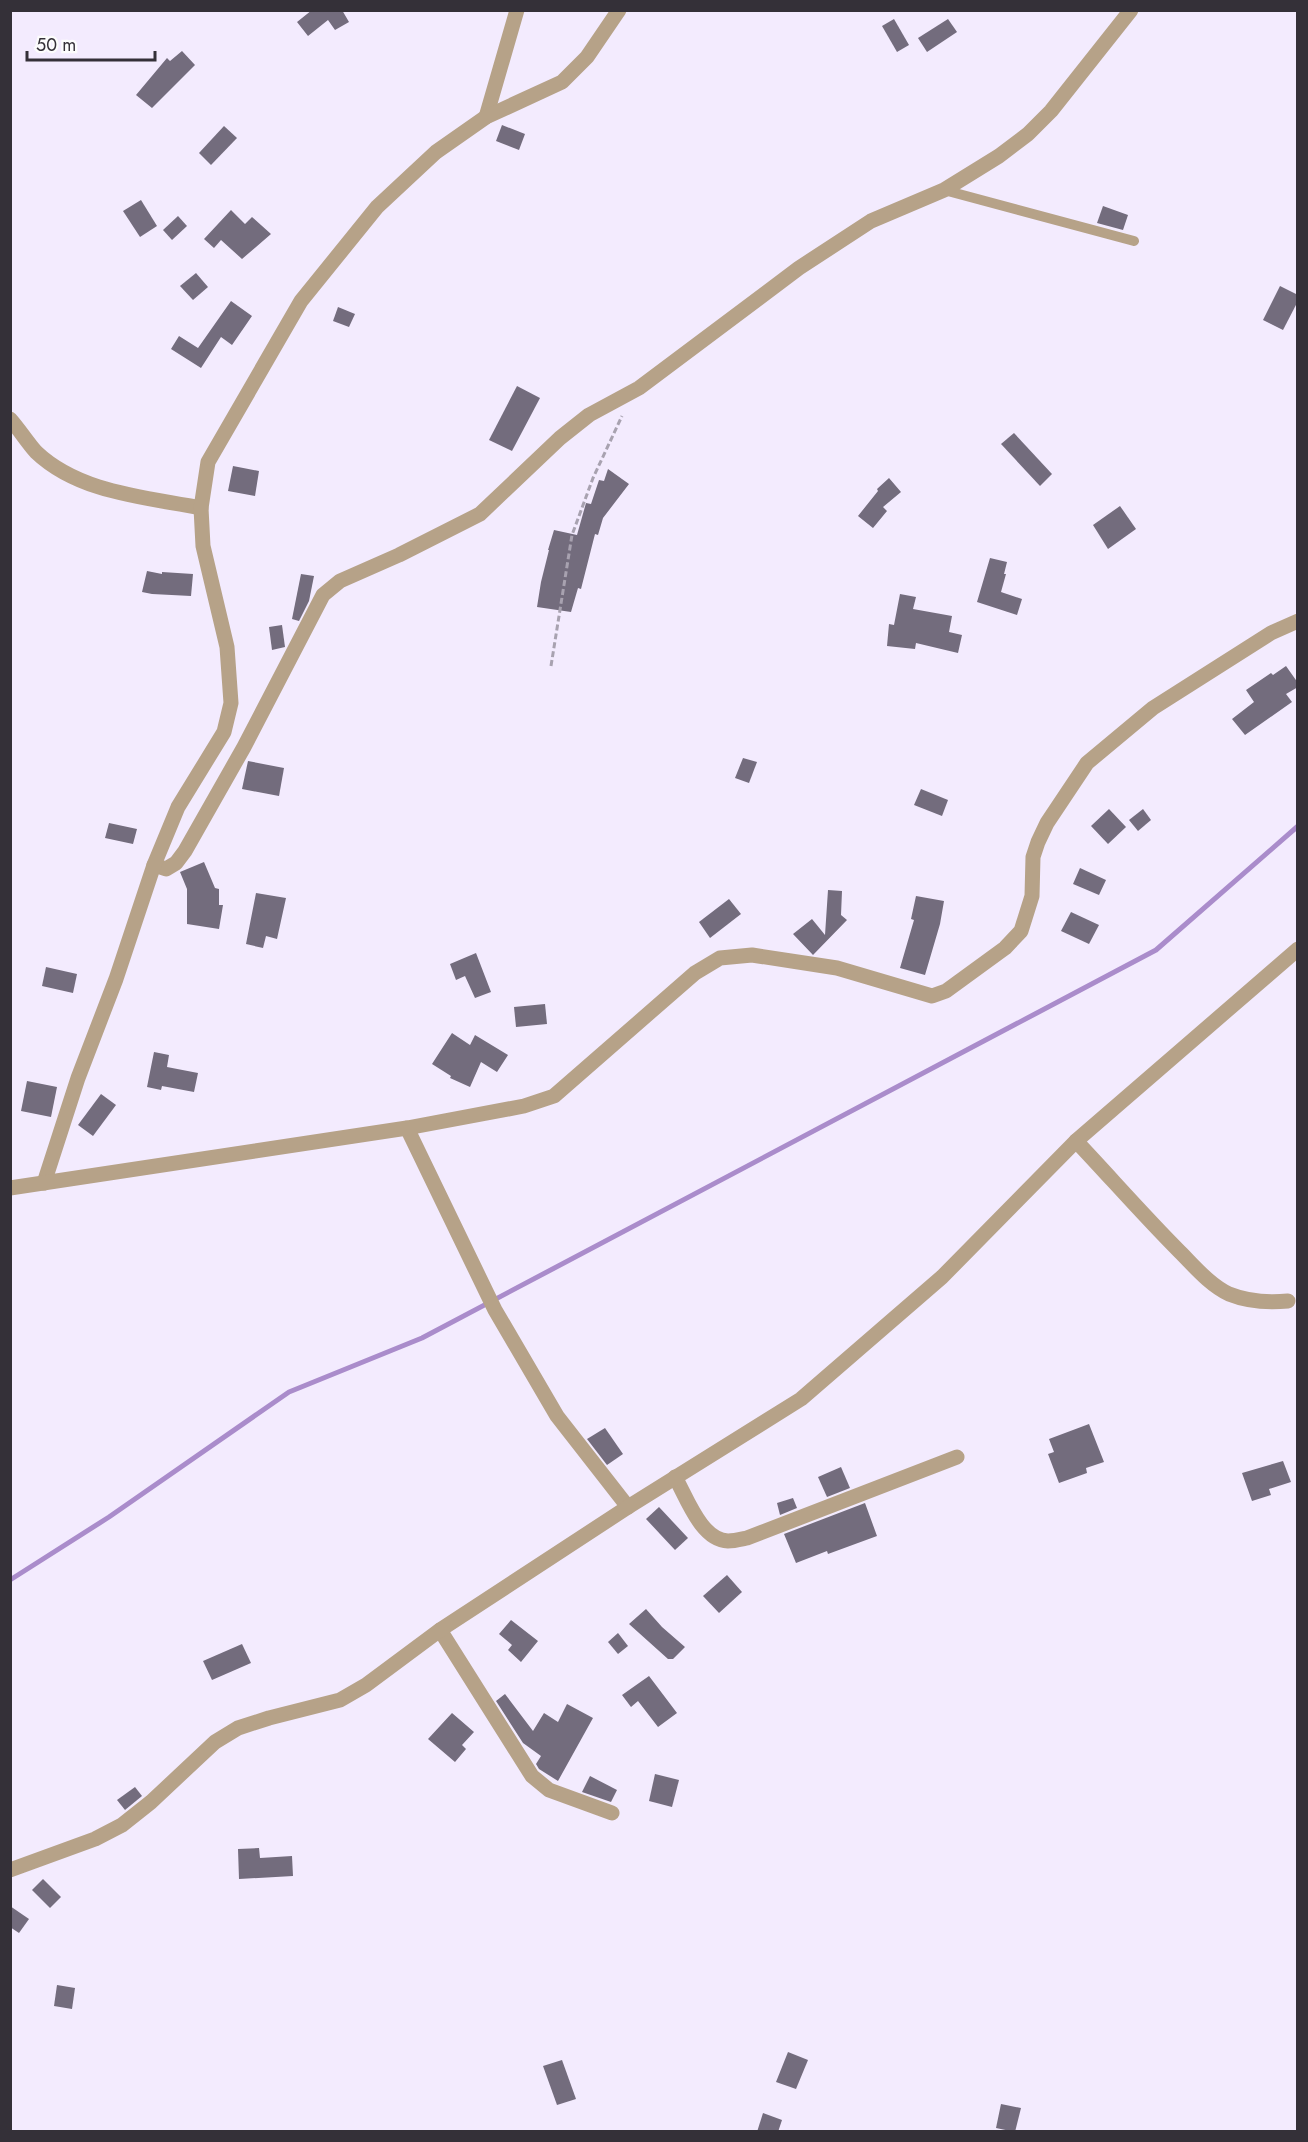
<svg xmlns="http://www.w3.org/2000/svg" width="1308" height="2142" font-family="Jost,sans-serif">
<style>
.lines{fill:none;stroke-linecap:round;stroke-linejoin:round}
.stream{stroke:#aa8ccb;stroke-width:5}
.building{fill:#736c7d}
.path{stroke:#a8a2b0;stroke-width:3;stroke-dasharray:6 3;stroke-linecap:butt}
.lane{stroke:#b6a288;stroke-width:10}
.street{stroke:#b6a288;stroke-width:15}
</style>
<rect width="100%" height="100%" fill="#f3ebfe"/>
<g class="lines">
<!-- stream -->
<polyline class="stream" points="10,1580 109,1517 289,1392 422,1338 1156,950 1298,826"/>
</g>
<!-- building -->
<g class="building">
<polygon points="312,10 342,10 349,22 335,30 328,20 308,36 297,22"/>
<polygon points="894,19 909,45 897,52 882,26"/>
<polygon points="948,19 957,32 927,52 918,38"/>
<polygon points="182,51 195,65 152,108 136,95 167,58 170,61"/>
<polygon points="502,125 525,134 519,150 496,141"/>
<polygon points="224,126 237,138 211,165 199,153"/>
<polygon points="141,200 157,226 140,237 123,211"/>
<polygon points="1103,206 1128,215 1123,230 1097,223"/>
<polygon points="231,210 245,224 252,217 271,234 242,259 221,240 214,248 204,239"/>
<polygon points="178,216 187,226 172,240 163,230"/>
<polygon points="196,273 208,287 193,300 180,286"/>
<polygon points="1280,286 1298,295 1298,301 1283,330 1263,320"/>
<polygon points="231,301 252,316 232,345 221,337 201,368 171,349 179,336 198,348"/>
<polygon points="338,307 355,314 349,327 333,321"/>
<polygon points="517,386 540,398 512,451 489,440"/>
<polygon points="1014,433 1052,474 1040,486 1001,444"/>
<polygon points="233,466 259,471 255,496 228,491"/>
<polygon points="608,469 629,484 603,518 598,535 595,534 581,589 578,588 571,612 537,607 541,582 549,550 548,550 554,530 577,535 586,503 591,504 599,480 604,481"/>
<polygon points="889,478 901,492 883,507 887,511 873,528 858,516 878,491 877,489"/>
<polygon points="1120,506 1136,529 1108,549 1093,525"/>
<polygon points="990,558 1007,562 1004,574 1006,574 1001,592 1022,599 1017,615 977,602"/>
<polygon points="147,571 162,574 162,572 193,574 191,596 152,594 142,592"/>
<polygon points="301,574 314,576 309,601 299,621 292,619"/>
<polygon points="900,594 916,597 913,609 952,616 949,632 962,635 958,653 916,643 915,649 887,646 889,624 894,625"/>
<polygon points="282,625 285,647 272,650 269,627"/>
<polygon points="1286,666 1298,683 1298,687 1286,694 1292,702 1245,735 1232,719 1254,702 1246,690 1271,673 1273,675"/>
<polygon points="743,758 757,762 749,783 735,778"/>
<polygon points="248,761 284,768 279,796 242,789"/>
<polygon points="921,789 948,800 942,816 914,805"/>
<polygon points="1109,809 1126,827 1108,844 1091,826"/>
<polygon points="1143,809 1151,820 1138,831 1129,820"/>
<polygon points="109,823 137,829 133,844 105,838"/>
<polygon points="204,862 215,888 219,889 219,905 223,905 219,929 187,924 187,889 180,872"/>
<polygon points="1080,868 1106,880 1099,895 1073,884"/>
<polygon points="828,890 842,891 841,915 847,920 813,955 793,934 812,919 825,935"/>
<polygon points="256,893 286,898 277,939 266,936 263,948 246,944"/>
<polygon points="916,896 944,901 940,924 925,975 900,968 914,920 911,919"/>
<polygon points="729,899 741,914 710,938 699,922"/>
<polygon points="1071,912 1099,925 1089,944 1061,931"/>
<polygon points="476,953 491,992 475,998 465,976 456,980 450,964"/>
<polygon points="46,967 77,974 73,993 42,986"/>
<polygon points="545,1004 547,1024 516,1027 514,1007"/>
<polygon points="452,1033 470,1045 475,1035 508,1055 497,1072 481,1062 470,1087 450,1078 451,1076 432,1064"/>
<polygon points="154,1052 169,1055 167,1067 198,1073 194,1092 162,1086 161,1090 147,1087"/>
<polygon points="27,1081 57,1087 51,1117 21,1111"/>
<polygon points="101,1094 116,1105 93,1136 78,1125"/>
<polygon points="1089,1424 1104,1462 1086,1468 1087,1473 1059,1483 1048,1454 1054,1452 1049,1439"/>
<polygon points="605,1428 623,1454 607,1465 587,1439"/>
<polygon points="1283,1461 1291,1482 1269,1489 1271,1495 1252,1501 1242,1473"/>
<polygon points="841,1467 850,1488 827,1497 818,1477"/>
<polygon points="793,1498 797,1508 780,1515 777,1503"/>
<polygon points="865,1503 877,1536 828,1554 827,1551 796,1563 784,1534"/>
<polygon points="659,1507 688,1538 675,1550 646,1519"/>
<polygon points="727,1575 742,1592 719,1613 703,1596"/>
<polygon points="646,1609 662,1627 685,1647 673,1659 668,1659 629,1624"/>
<polygon points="511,1620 538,1641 521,1662 508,1650 512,1645 499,1634"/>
<polygon points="618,1633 628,1646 618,1654 608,1642"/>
<polygon points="242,1644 251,1663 212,1680 203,1661"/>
<polygon points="649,1676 677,1713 658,1727 638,1701 631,1707 622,1695"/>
<polygon points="505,1694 533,1731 544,1713 558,1722 567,1704 593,1718 558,1781 539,1769 536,1764 541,1756 523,1743 496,1701"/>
<polygon points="452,1713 474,1732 462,1745 466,1749 455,1762 428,1739"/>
<polygon points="655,1774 679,1780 672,1807 649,1801"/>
<polygon points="590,1776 617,1790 611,1802 582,1792"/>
<polygon points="135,1787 142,1796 125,1810 117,1800"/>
<polygon points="259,1848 260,1858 292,1856 293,1876 239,1879 238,1849"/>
<polygon points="43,1879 61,1897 50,1908 32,1890"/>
<polygon points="10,1906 29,1919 19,1933 10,1927"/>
<polygon points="57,1985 75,1988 72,2009 54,2006"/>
<polygon points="788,2052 808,2060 796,2089 776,2082"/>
<polygon points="562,2060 576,2099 557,2105 543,2066"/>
<polygon points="1001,2104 1021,2108 1015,2132 996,2128"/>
<polygon points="763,2113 782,2120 778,2132 757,2132"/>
</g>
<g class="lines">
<!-- path -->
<polyline class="path" points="551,666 572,535 593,478 622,416"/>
<!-- lane -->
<polyline class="lane" points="944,190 1134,241"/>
<!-- street -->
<g class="street">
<polyline points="486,117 517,10"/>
<path d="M10,419C19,429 27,442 36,452C79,493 145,497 201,508"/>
<polyline points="154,865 166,869 176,863 185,851 244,747 323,595 340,581 399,555 480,514 560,438 589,415 639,388 799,268 871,221 944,190 999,156 1028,134 1051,111 1131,10"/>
<polyline points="407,1128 495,1310 557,1416 628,1507"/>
<path d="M1076,1141C1111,1178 1144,1216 1180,1252C1195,1267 1210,1285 1229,1294C1249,1302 1267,1303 1288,1301"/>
<polyline points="44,1183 78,1078 116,979 154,865 178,807 224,732 231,703 227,647 203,546 201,508 208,462 301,301 377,207 436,152 486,117 562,82 587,57 619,10"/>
<polyline points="10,1188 407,1128 524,1106 554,1096 695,973 720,958 752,955 837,968 932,996 946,991 1005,948 1021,931 1032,896 1033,857 1038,842 1047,823 1087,763 1153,708 1271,633 1298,621"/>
<path d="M675,1477C687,1498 701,1540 728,1541C734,1541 742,1539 747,1538L957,1457"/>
<polyline points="440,1630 532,1776 549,1790 612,1813"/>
<polyline points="10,1870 95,1839 122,1825 151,1802 215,1742 238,1728 269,1718 340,1700 366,1685 440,1630 628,1507 801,1399 942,1277 1076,1141 1298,949"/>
</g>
</g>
<!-- border -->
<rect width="1308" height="2142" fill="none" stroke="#343038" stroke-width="24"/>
<!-- scale -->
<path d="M27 51v9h128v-9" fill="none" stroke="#343038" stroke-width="3"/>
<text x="36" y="51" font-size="18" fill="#343038" stroke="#fcfcfc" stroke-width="4.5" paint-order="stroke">50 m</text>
</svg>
